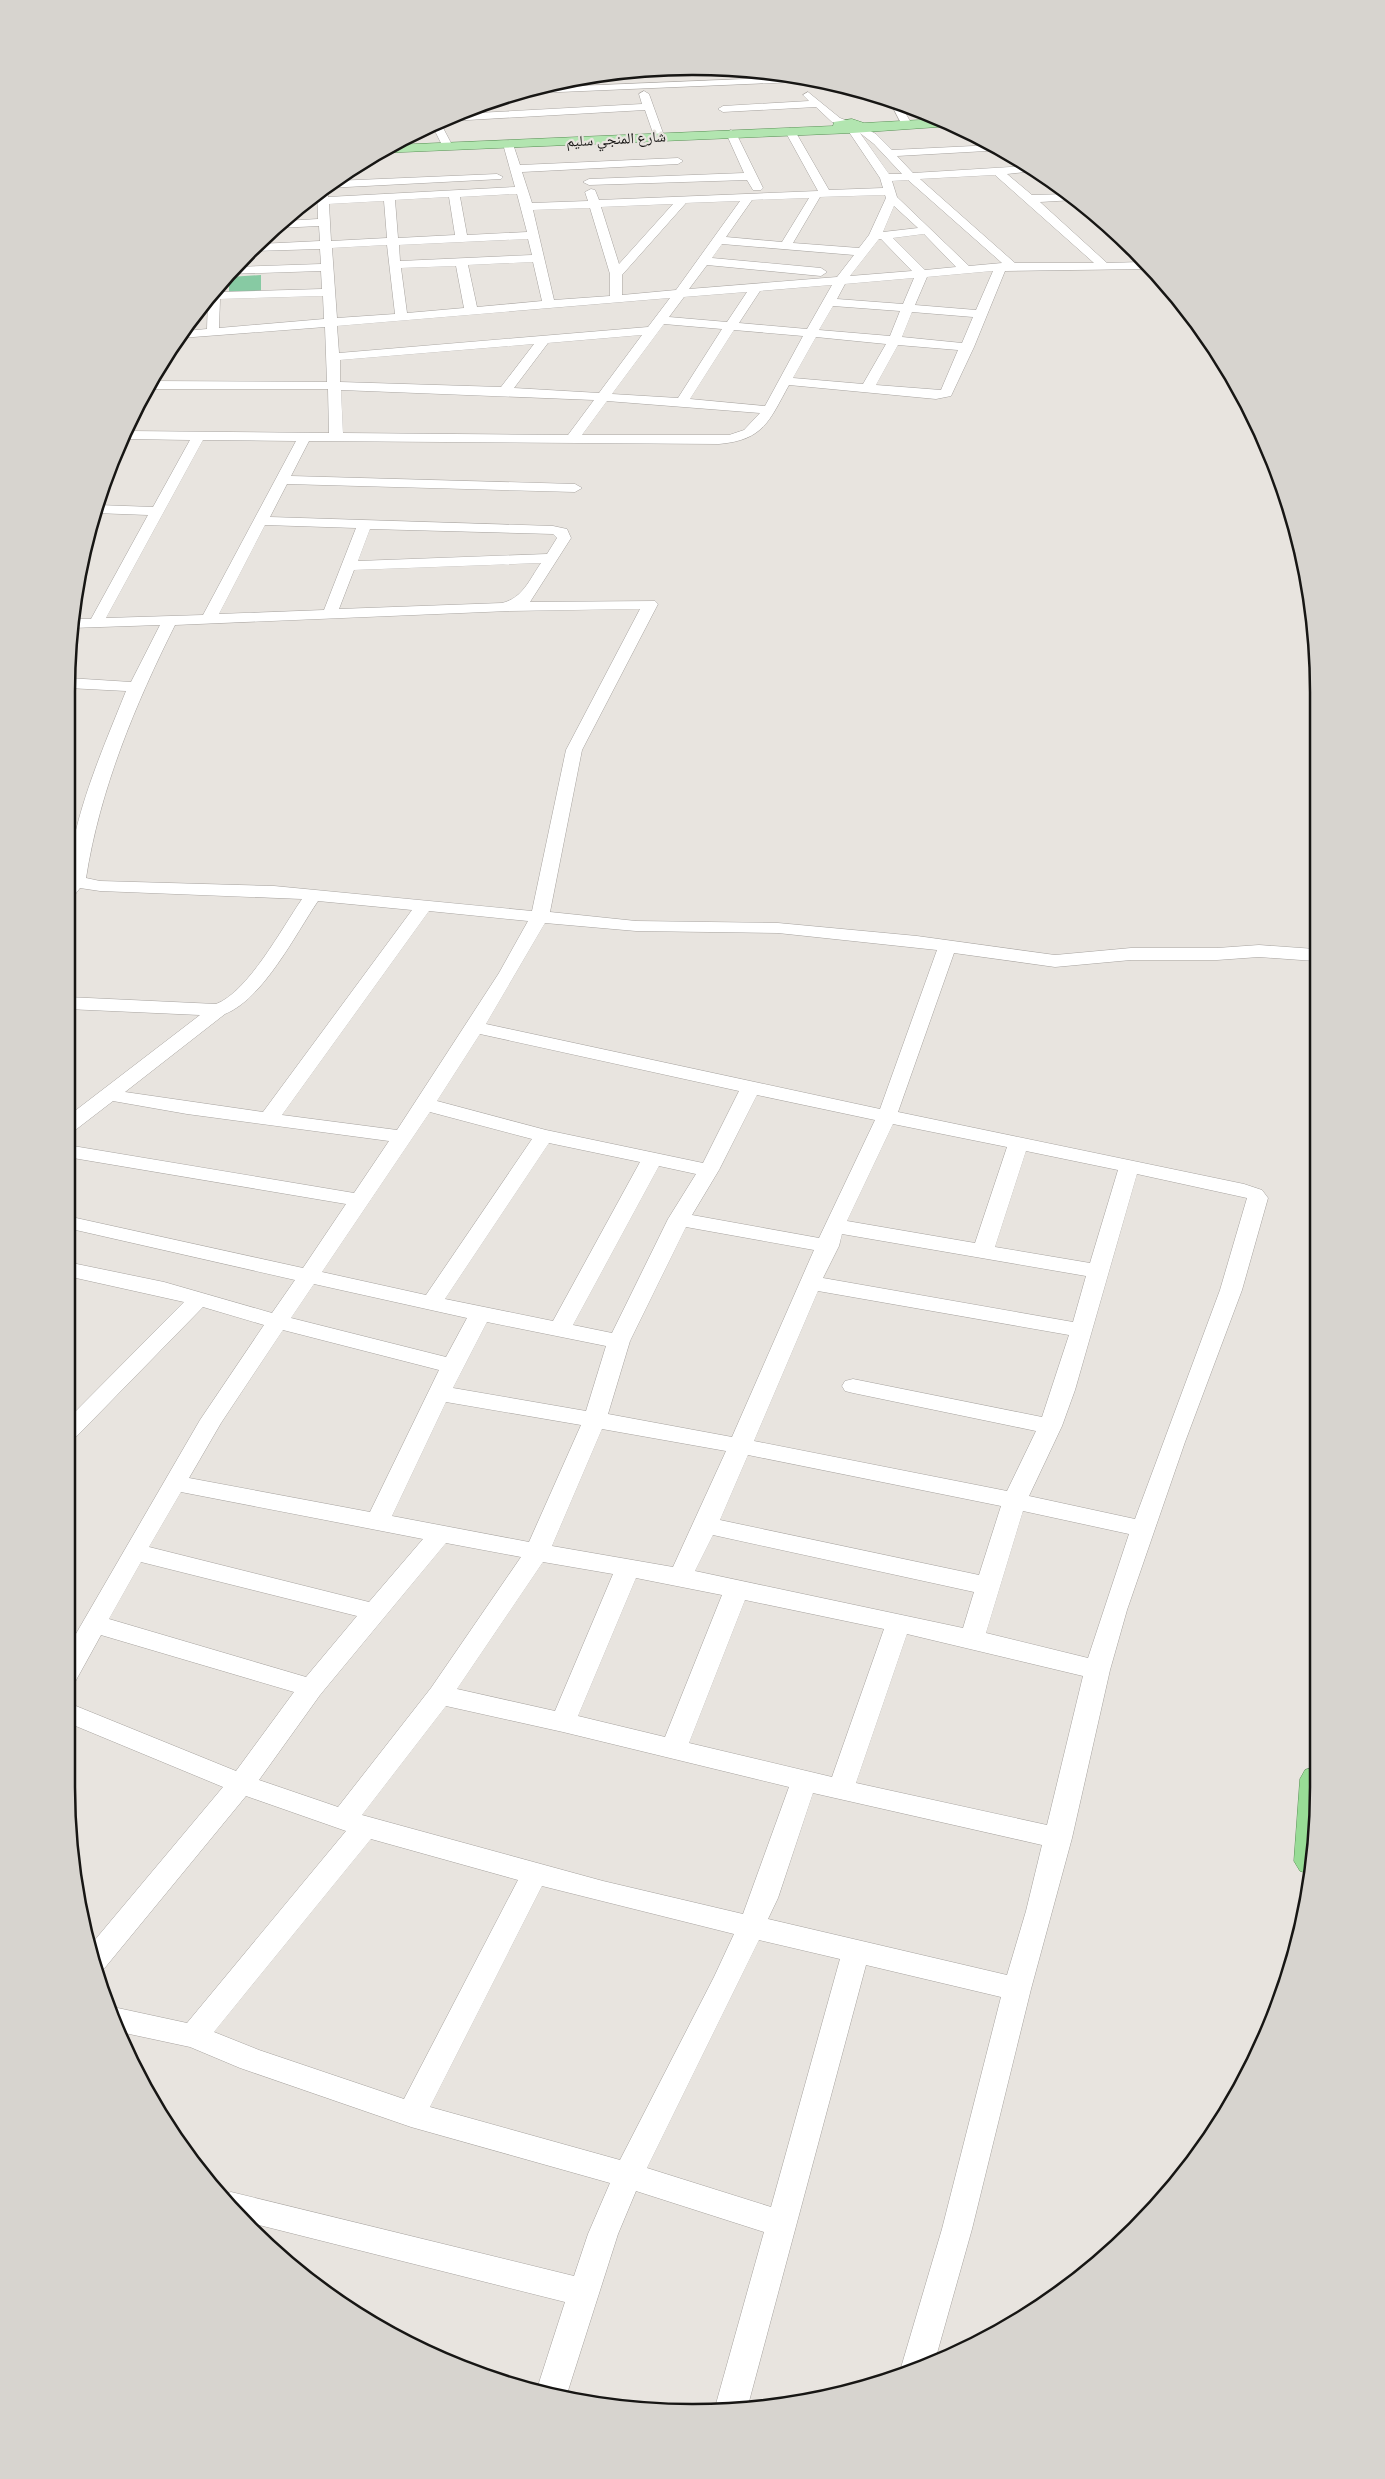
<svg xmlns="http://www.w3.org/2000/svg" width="1385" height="2479" font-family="Cabin,'Noto Naskh Arabic',sans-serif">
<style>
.green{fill:#87caa3}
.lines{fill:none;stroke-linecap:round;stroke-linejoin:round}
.minor-casing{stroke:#a7a39f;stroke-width:1}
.primary-casing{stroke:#5a9157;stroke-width:1}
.trunk-casing{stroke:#5a9157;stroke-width:1}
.minor{fill:#fff;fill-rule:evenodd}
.primary{fill:#b2e5b0;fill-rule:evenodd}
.trunk{fill:#98dc96;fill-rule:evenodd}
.labels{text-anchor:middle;stroke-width:4.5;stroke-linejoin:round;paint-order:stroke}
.far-street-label{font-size:15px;fill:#171614;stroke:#e8e4df}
.rim{fill:none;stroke:#171614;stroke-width:2.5}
</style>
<rect width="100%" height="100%" fill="#e8e4df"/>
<!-- green -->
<polygon class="green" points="261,275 261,293 229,294 229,277"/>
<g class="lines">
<defs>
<g id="minor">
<polygon points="792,77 796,78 796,82 513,94 528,88"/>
<polygon points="644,91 649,94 663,133 662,135 658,136 653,133 645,110 450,121 446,119 459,114 642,104 639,94"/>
<polygon points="808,92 840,118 848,121 848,125 832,122 816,107 723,112 718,109 723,106 809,101 803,95"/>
<polygon points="888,98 899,102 910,121 909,123 901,123"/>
<polygon points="440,122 451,143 450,145 442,145 432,125"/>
<path d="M859,125L876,134L892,150L994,145L1004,150L897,156L913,173L1028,166L1035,171L1007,174L1032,195L1067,194L1074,200L1040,202L1107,263L1141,262L1147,269L1005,271L974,347L951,396L936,399L789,385C769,421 764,440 719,444L309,441L291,476L575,484L582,488L575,492L287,484L270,517L553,526L567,529L571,538L530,602L655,601L658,604L582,750L550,912L636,921L778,923L917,936L1055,955L1131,948H1217L1259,945L1315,949V961L1259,957L1217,960H1131L1055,967L954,953L898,1112L1244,1184L1262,1190L1268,1198L1242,1290L1185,1442L1127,1610L1110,1670L1072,1838L1031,1989L972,2229L934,2364L902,2375L900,2371L942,2229L1001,1997L866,1965L747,2409L714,2411L764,2232L636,2191L618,2234L566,2397L536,2392L565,2302L247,2222L221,2195L231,2192L574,2276L588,2234L610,2183L411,2127L240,2068L190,2047L120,2032L109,2009L113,2007L187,2023L346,1831L246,1796L103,1970L95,1973L89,1947L223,1787L66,1722V1702L236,1771L294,1692L101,1635L75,1682L66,1684V1651L200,1420L264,1325L203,1307L75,1438L67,1441V1420L184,1302L67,1276V1262L164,1282L272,1313L295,1280L67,1228V1216L303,1268L346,1204L67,1157V1145L354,1193L389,1141L187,1114L113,1101L74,1131L67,1133V1117L200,1015L67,1009V997L216,1004C248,992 282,928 302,899L100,891L80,888L73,897L67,898C67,829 100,756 126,691L68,688V678L131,682L160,625L71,628L73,619H91L148,515L95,513L98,505L153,507L190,440L126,439L129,431L329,433L328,389H146L149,381L327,382L325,327L180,338L185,331L207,329L208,299L216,288L220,292L322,289L321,271L228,274L235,267L321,264L320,249L253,251L259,244L320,241L319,226L277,228L284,221L318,219L317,192L334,181L497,174L503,177L501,179L327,188L328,197L515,187L503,144L508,141L513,144L520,165L678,158L683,161L678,164L522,172L532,203L588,201L585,192L591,189L595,190L599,200L818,191L785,131L790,128L795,131L829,190L883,188L880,178L847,129ZM860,133L874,144L902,174H889ZM995,175L1094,263H1015L920,179ZM908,180L1002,263L969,266L897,197L892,181ZM517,194L527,232L467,235L460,197ZM885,195L886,198L869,235L859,248L793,243L820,197ZM449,197L455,235L398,238L395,200ZM809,198L782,242L726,237L752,200ZM384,201L387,238L331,241L329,204ZM740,201L676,290L622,295V275L686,203ZM673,204L619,264L601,207ZM894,206L918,228L883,232ZM590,208L610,274V296L554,300L533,210ZM924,234L956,267L925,270L893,238ZM528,239L532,255L400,261L399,245ZM879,239H881L912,271L850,276ZM722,244L854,255L837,277L689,289L707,265L821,276L827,272L821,268L712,258ZM387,245L395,314L337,318L332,248ZM533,262L542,301L477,307L468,265ZM456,266L464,308L407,313L401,268ZM993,271L976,310L915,305L927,277ZM914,278L903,304L837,299L845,284ZM832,285L807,329L739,323L760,291ZM747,292L727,322L669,317L684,297ZM323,296L324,319L219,328L220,299ZM670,298L648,327L339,353L337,326ZM833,306L900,311L890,336L819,330ZM912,312L973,317L962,343L902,337ZM664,324L722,329L678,398L612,394ZM734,330L803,336L765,406L690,399ZM642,335L599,393L514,388L548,343ZM816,337L886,344L863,384L793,378ZM534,344L501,387L340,382V360ZM898,345L958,350L941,390L876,385ZM341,390L594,400L568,435L343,433ZM607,401L760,413L744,430L729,435H582ZM203,440L296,441L203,615L106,618ZM265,525L356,528L324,610L219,614ZM370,529L553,534L557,538L547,554L358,561ZM541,563C529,580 523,598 502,603L339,609L354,570ZM640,609L566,750L532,911L274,886L100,881L86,878C100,789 135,705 175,625L509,611ZM318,901L412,910L263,1112L125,1092L225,1014C263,999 295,935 318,901ZM429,911L528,921L499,973L397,1130L282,1115ZM545,923L636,931L778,933L937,950L880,1109L486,1024ZM480,1034L739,1091L703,1163L546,1130L437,1101ZM757,1095L875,1120L819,1238L692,1215L719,1170ZM430,1112L532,1139L426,1295L322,1272ZM893,1124L1007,1147L975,1243L847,1221ZM549,1143L640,1162L553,1321L445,1299ZM1026,1151L1118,1170L1090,1263L995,1247ZM659,1166L696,1174L668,1219L612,1333L573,1325ZM1137,1174L1247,1198L1220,1290L1135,1519L1029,1496L1062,1426L1075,1390ZM686,1227L814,1250L732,1437L608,1414L630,1341ZM842,1234L1086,1276L1073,1322L823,1278L839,1246ZM314,1284L467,1318L446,1357L291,1318ZM818,1291L1069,1335L1042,1417L853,1379L845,1381L842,1386L845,1391L853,1393L1036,1431L1007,1491L754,1441ZM487,1322L606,1346L586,1411L453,1388ZM283,1330L439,1370L370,1512L189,1478L221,1423ZM446,1402L581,1425L529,1542L392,1516ZM602,1429L726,1451L673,1567L552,1546ZM748,1455L1001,1506L979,1575L720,1520ZM181,1492L423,1539L369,1602L149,1547ZM1023,1511L1129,1534L1088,1658L986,1633ZM713,1535L974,1592L963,1628L695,1571ZM446,1543L521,1557L431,1688L338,1807L259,1780L320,1695ZM141,1562L357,1616L306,1677L109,1619ZM543,1562L613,1574L555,1711L457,1689ZM636,1578L722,1595L665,1737L578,1716ZM745,1600L884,1629L832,1777L689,1743ZM907,1634L1083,1676L1047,1825L856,1783ZM446,1706L563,1732L789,1787L743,1914L603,1881L362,1815ZM813,1793L1042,1845L1026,1911L1007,1975L768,1919L778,1898ZM371,1839L518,1880L404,2099L259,2050L214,2032ZM542,1886L734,1934L714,1977L620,2160L430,2107ZM759,1940L840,1959L771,2207L647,2168Z"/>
<polygon points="731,130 736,133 763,188 761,190 753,190 747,180 589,185 583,182 589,179 744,173 726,133"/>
</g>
<polygon id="primary" points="852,119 864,123 938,119 952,126 852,133 380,153 392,145 833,126 834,122"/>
<polygon id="trunk" points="1317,1766 1317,1827 1310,1874 1300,1871 1294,1861 1300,1779 1305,1770"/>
</defs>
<!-- minor casing -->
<use href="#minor" class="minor-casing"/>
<!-- primary casing -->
<use href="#primary" class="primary-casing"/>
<!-- trunk casing -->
<use href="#trunk" class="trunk-casing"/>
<!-- minor -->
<use href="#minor" class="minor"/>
<!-- primary -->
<use href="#primary" class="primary"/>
<!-- trunk -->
<use href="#trunk" class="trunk"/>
</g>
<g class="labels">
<!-- far-street labels -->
<g class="far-street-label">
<text transform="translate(616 139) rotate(-3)" y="5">شارع المنجي سليم</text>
</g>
</g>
<!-- crop -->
<path d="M0 0H1385V2479H0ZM692 75H693A617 617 0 0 1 1310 692V1787A617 617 0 0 1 693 2404H692A617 617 0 0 1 75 1787V692A617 617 0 0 1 692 75Z" fill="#d7d4cf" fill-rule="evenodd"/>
<path class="rim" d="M692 75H693A617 617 0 0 1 1310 692V1787A617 617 0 0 1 693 2404H692A617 617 0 0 1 75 1787V692A617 617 0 0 1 692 75Z"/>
</svg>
